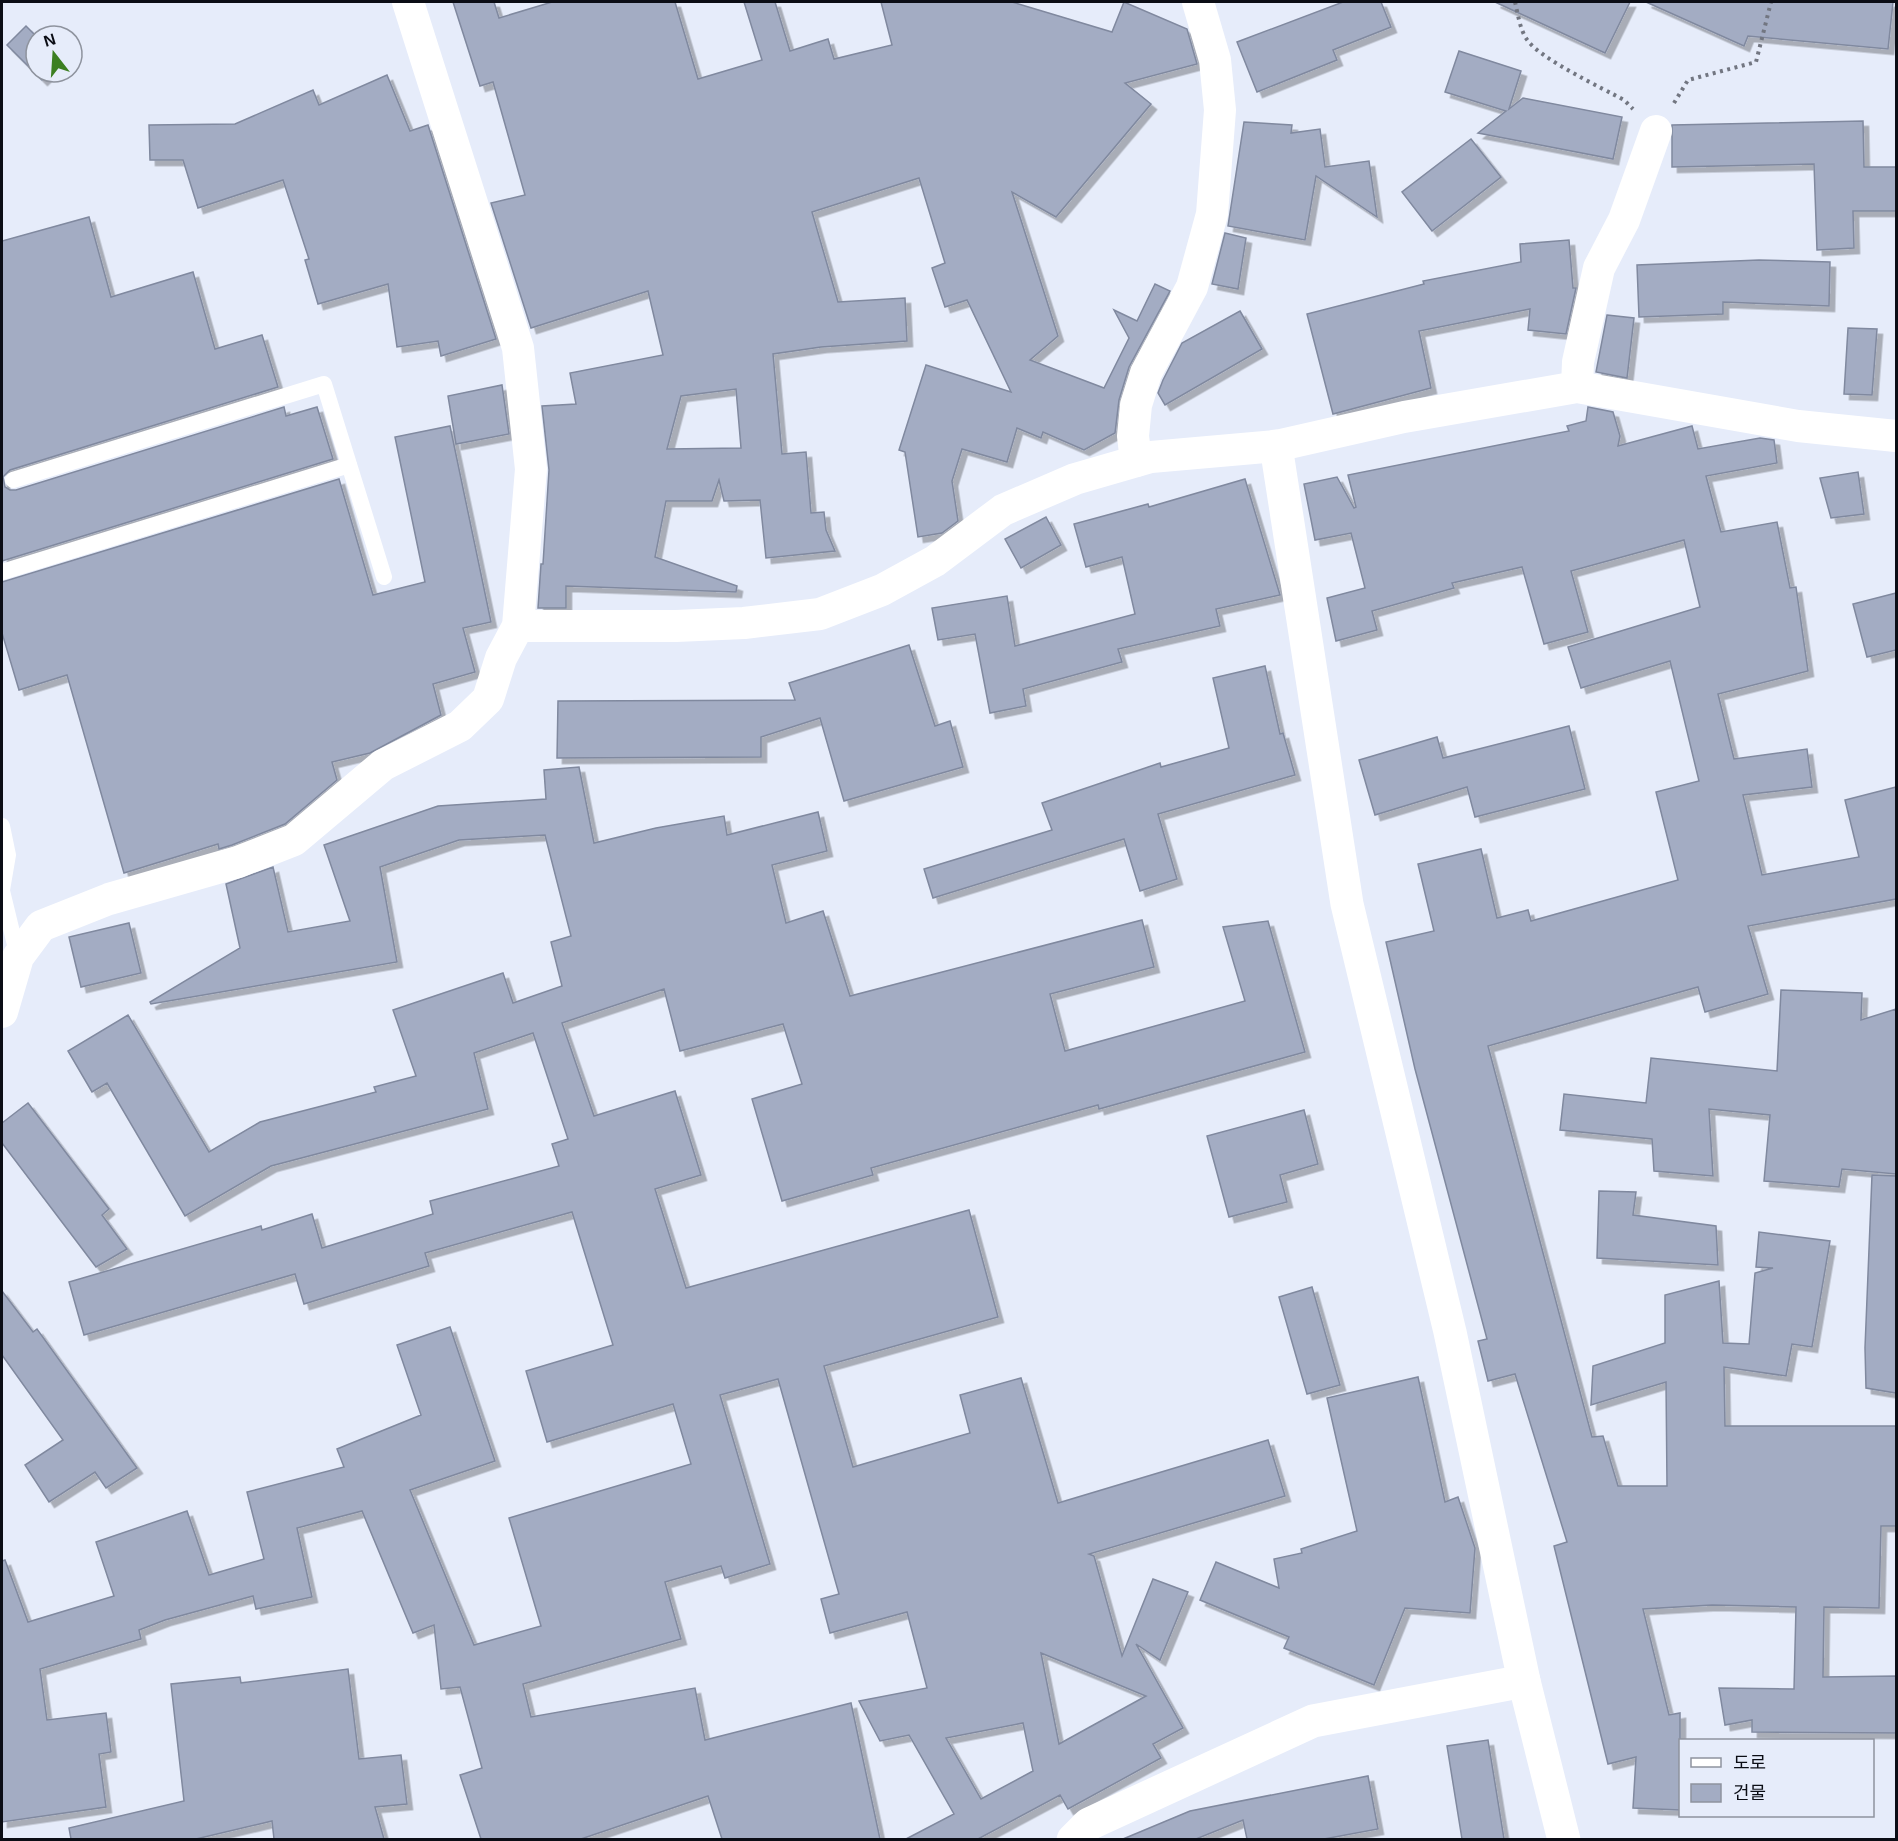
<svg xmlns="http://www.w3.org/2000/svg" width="1898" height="1841" font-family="Helvetica,'Noto Sans KR',sans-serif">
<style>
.building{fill:#a3acc3;stroke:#80899f;stroke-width:1.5;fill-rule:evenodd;filter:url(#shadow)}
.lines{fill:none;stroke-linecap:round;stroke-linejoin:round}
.path{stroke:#727681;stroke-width:4;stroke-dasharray:3 4.5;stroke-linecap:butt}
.lane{stroke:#fff;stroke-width:16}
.street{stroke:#fff;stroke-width:32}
.secondary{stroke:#fff;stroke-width:33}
</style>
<defs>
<filter id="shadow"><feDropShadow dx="5.5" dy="5.5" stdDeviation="0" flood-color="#0004"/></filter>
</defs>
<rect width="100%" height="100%" fill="#e6ecfa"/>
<!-- building -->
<g class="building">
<path d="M453,2H494L499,18L552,2H675L698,79L762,60L744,2H775L790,51L828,39L834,59L892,45L881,2H1012L1112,32L1124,2L1187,29L1197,64L1125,83L1151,104L1056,217L1012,192L1058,336L1030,360L1104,388L1129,338L1114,310L1137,321L1155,284L1170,291L1129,367L1119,400L1115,433L1084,450L1043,432L1041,438L1017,428L1007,462L962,449L952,481L958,521L942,533L918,537L905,452L899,450L926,365L1011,392L967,300L945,307L932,268L945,263L919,178L812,212L838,302L905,298L907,341L821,347L773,354L782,454L806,452L811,513L824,512L826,530L835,551L766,558L760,500L724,501L719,480L712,501H666L655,557L737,586L736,592L566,586V608H538L541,564H543L549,470L542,406L576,404L570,373L663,355L648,291L531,328L491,203L525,195L493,82L480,86ZM736,389L741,448L667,449L681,396Z"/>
<polygon points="1343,2 1381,2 1391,27 1333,50 1337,60 1257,92 1237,42"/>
<polygon points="1495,2 1630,2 1605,53"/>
<polygon points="1646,2 1893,2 1888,49 1748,36 1744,46"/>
<polygon points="26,26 36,36 36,72 50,72 42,80 7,45"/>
<polygon points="1459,51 1521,71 1509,109 1523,98 1622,117 1613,159 1478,133 1506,111 1445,92"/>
<polygon points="387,75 410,131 428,125 496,339 441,356 438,341 397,347 388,284 318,304 305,260 309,259 283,180 198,208 183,160 150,160 149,125 235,124 313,90 319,105"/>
<polygon points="1863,121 1864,167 1896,167 1896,211 1853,211 1854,248 1817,250 1814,164 1672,167 1672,125"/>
<polygon points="1244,122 1292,125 1291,133 1320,129 1325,167 1369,161 1377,217 1316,176 1305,240 1228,226"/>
<polygon points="1471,139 1501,177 1432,231 1402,192"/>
<polygon points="89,217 111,297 193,272 215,349 262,335 278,387 10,470 3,477 5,487 10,490 16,490 284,407 286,416 317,407 333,459 2,561 2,241"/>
<polygon points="1225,233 1246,238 1238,289 1212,284"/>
<polygon points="1569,240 1573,288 1576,288 1566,334 1528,330 1530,309 1419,331 1431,388 1333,414 1307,314 1424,284 1423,281 1521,262 1520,244"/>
<polygon points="1759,260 1830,262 1829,306 1723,302 1723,314 1639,317 1637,265"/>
<polygon points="1240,311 1262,349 1165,405 1158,393 1163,380 1182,343"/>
<polygon points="1607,315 1634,318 1627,378 1596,372"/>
<polygon points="1848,328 1877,329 1872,395 1844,394"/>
<polygon points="502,385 509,434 456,444 448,396"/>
<polygon points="1588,407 1613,412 1620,436 1618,446 1692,426 1698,449 1760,438 1774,440 1777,463 1706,476 1721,532 1777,522 1790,588 1796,587 1808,671 1718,694 1734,759 1807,749 1812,787 1743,795 1762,875 1859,857 1845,800 1896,787 1896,899 1748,926 1768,994 1705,1012 1698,987 1488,1046 1592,1437 1603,1436 1618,1486 1667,1486 1666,1382 1591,1405 1593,1366 1665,1343 1665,1295 1719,1281 1723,1343 1749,1344 1755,1273 1773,1268 1756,1267 1759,1232 1830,1241 1812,1347 1792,1344 1786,1376 1724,1367 1725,1426 1896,1426 1896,1526 1881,1526 1879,1608 1824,1607 1823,1677 1896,1676 1896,1733 1752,1732 1752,1720 1725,1725 1719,1688 1794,1689 1796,1607 1712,1605 1643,1609 1669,1715 1680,1713 1680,1810 1633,1808 1636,1757 1608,1764 1554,1546 1567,1542 1515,1374 1488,1381 1478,1341 1487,1339 1415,1069 1386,942 1434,931 1418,864 1481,849 1497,918 1528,910 1531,921 1678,880 1656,792 1699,781 1670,661 1581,688 1568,647 1700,607 1684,540 1571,571 1588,632 1544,644 1522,567 1452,583 1454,588 1372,611 1377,630 1336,641 1327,598 1365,588 1351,533 1315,540 1304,484 1337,477 1354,508 1356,507 1348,475 1569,431 1567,426 1586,421"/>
<polygon points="450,426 491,622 463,628 475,672 433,684 441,715 370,753 332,762 337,780 285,824 232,845 219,849 218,844 124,873 67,675 19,690 2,633 2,582 339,479 373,595 425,582 395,437"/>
<polygon points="1858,472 1864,514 1831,518 1820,478"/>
<polygon points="1245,479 1280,595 1216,609 1220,626 1118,649 1122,662 1023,689 1026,706 990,713 975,634 938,640 932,608 1007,596 1015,646 1135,614 1122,557 1086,567 1074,524 1148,504 1149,507"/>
<polygon points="1046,517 1061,545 1021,568 1005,539"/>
<polygon points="1896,593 1896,650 1867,657 1853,604"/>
<polygon points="909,645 935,726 950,721 963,767 844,801 820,718 761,737 761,757 557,758 558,701 795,700 789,683"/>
<polygon points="1265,666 1280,734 1283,733 1295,775 1158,814 1177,879 1140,891 1124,839 933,898 924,869 1052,830 1042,803 1160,763 1161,767 1229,748 1213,678"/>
<polygon points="1569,726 1585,789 1475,817 1467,787 1375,815 1359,760 1437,737 1443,758"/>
<path d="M579,767L594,843L656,828L724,816L727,835L818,812L827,851L772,865L786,923L823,911L850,996L1142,920L1154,967L1050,994L1065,1051L1245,1001L1223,927L1268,921L1305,1052L1099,1109L1098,1105L871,1168L873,1175L782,1201L752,1099L802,1084L783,1024L680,1051L664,989L562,1023L594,1116L675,1091L701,1175L655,1189L686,1288L969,1210L998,1317L824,1366L853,1467L970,1433L960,1395L1021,1378L1058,1503L1268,1440L1285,1496L1089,1554L1094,1556L1122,1656L1153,1579L1188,1592L1160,1660L1136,1644L1183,1728L1153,1744L1161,1758L1068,1809L1060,1795L978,1839H906L954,1814L909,1735L880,1741L859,1701L927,1688L907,1612L830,1633L821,1599L839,1594L778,1379L720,1395L770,1564L725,1578L721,1566L665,1582L681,1639L523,1684L531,1717L695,1688L705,1740L851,1703L880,1839H722L708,1796L581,1839H481L460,1775L482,1768L460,1687L441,1689L434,1625L413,1633L362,1511L297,1528L312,1597L256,1609L253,1596L165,1620L139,1630L141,1639L40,1669L47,1720L106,1713L111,1752L99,1754L106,1807L2,1822V1561L5,1560L28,1622L114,1596L96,1542L187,1511L209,1575L264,1559L247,1492L344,1467L337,1449L421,1415L397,1345L450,1327L495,1461L410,1490L474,1645L541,1626L509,1518L691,1464L673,1404L547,1442L526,1371L613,1345L572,1212L425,1253L429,1266L304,1304L295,1274L84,1335L69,1282L261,1226L262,1230L312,1214L322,1248L433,1214L430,1201L559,1166L552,1144L568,1139L533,1033L474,1053L488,1109L271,1166L185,1216L107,1083L92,1092L68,1051L128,1015L209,1152L260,1122L376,1092L374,1087L416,1076L393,1010L503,973L513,1003L562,986L551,942L571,936L545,835L459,840L380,867L397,962L151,1004L150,1002L240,948L226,884L273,867L288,932L350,921L324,845L438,806L546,799L544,770ZM1041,1653L1112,1682L1146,1696L1059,1744ZM1023,1723L1033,1771L981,1799L946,1738Z"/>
<polygon points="129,923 141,973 81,987 69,937"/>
<polygon points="1781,990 1862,993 1861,1020 1896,1009 1896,1174 1842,1169 1839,1187 1764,1181 1770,1115 1709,1109 1713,1176 1654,1171 1652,1139 1560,1130 1564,1094 1646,1103 1651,1058 1777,1071"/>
<polygon points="28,1103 109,1209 102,1215 127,1249 96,1267 2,1143 2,1123"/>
<polygon points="1304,1110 1318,1164 1280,1175 1287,1202 1229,1217 1207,1136"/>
<polygon points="1872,1175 1896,1176 1896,1393 1866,1388 1865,1348"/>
<polygon points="1599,1191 1636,1192 1633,1215 1716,1226 1718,1265 1597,1258"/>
<polygon points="1312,1287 1340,1385 1307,1394 1279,1297"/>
<polygon points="2,1291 33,1332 37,1329 137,1468 106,1488 95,1472 49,1502 25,1465 63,1440 2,1355"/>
<polygon points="1418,1377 1445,1502 1458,1497 1475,1548 1470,1613 1405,1608 1374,1685 1284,1648 1289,1637 1200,1600 1216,1562 1279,1588 1274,1559 1302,1553 1301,1549 1357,1531 1327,1398"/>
<polygon points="348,1669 359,1759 401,1755 407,1804 375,1807 384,1839 274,1839 272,1821 196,1839 71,1839 69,1828 184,1801 171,1684 240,1677 241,1683"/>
<polygon points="1488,1740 1504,1839 1462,1839 1447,1746"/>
<polygon points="1368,1776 1378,1829 1324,1839 1247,1839 1243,1820 1196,1839 1123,1839 1190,1811"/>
</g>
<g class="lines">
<!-- path -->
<g class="path">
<path d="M1515,2C1518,14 1520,31 1528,41C1541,59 1602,88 1624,100L1633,109"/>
<polyline points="1674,103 1688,80 1756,62 1771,2"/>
</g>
<!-- lane -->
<g class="lane">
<polyline points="13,480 324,384 384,577"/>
<polyline points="2,572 349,465"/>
<polyline points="2,826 8,855 2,890"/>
<polyline points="2,891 18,957"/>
</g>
<!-- street -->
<g class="street">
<polyline points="1577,387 1578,362 1599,268 1624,220 1656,131"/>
<polyline points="1136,461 1133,436 1136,405 1146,373 1192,287 1212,214 1220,110 1215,60 1198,2"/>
<polyline points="518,626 676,626 744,623 820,614 882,590 935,561 1003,510 1075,479 1151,457 1276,446 1404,417 1577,387 1798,426 1896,436"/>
<polyline points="2,1012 18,957 41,926 109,899 238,862 294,840 383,765 460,726 488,699 501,658 518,626 531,469 518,348 408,2"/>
</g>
<!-- secondary -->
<g class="secondary">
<polyline points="1276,446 1347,904 1450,1332 1524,1681 1564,1840"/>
<polyline points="1073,1840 1089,1824 1313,1721 1524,1681"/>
</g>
</g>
<!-- border -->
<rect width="1898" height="1841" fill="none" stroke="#0b0d15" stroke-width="6"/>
<!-- legend -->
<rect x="1679" y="1739" width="195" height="78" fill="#e6ecfa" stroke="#8e939e" stroke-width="1.5"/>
<rect x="1691" y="1758" width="30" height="9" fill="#ffffff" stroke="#8e939e" stroke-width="1.5"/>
<text x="1733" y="1769" font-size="18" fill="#0b0d15">도로</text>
<rect x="1691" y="1784" width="30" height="18" fill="#a3acc3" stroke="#8e939e" stroke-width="1.5"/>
<text x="1733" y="1799" font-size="18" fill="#0b0d15">건물</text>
<!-- north arrow -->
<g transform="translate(54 54) rotate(343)"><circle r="28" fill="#e6ecfa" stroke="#8e939e" stroke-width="1.5"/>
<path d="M0-4.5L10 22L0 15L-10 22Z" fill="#3c7f21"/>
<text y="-9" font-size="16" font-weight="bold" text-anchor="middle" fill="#0b0d15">N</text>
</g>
</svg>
